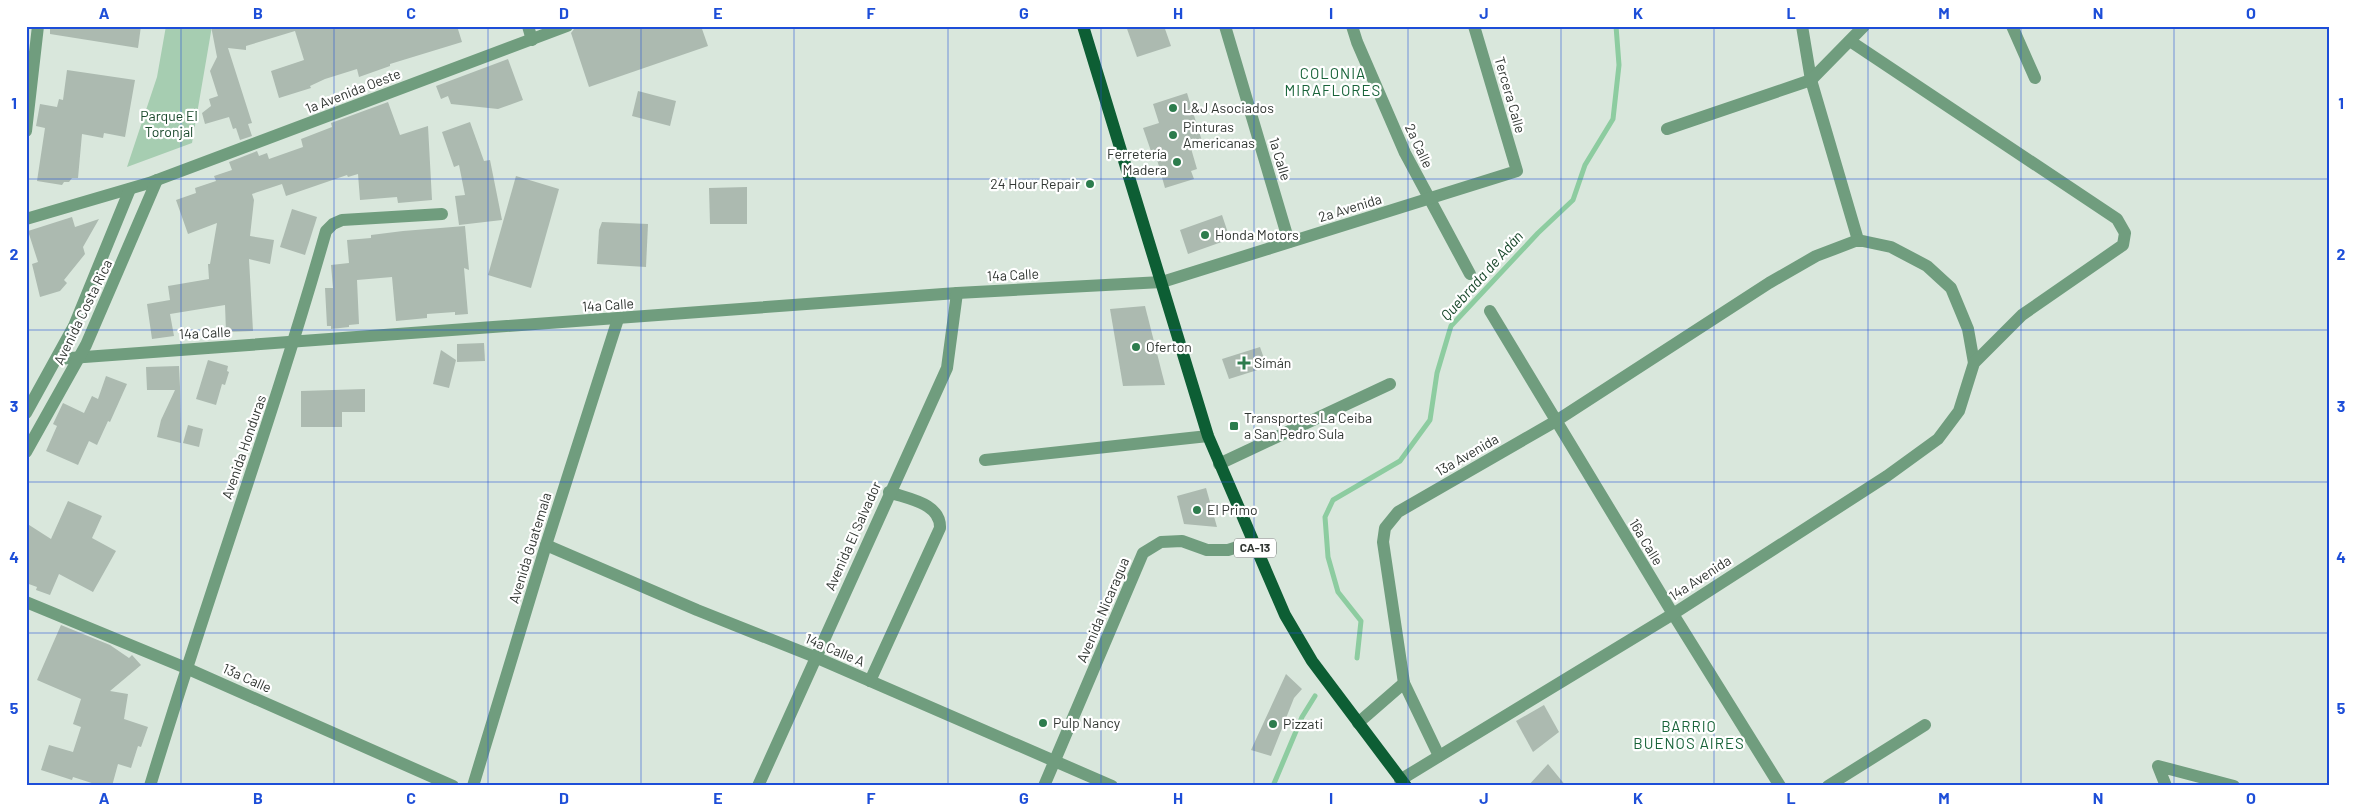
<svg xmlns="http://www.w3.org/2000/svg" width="2355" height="812" font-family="Barlow,sans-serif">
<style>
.green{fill:#a6cdb1}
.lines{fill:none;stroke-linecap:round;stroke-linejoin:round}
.stream{stroke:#8dcca0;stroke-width:5}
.building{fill:#acbab0}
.minor{stroke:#709d7e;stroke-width:12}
.major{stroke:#0d5e34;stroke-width:12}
.grid{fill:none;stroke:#1d4ed8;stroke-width:1;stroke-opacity:0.55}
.poi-dot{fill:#2d7c4d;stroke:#fff;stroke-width:2}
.labels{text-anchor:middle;stroke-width:4.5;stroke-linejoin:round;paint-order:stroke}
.shield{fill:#fff;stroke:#6f7270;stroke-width:1}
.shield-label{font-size:12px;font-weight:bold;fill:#313632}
.street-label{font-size:14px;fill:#313632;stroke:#fff}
.poi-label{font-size:14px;fill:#313632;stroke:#fff;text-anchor:start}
.park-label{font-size:14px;fill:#1a492c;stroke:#fff}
.neighbourhood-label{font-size:15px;letter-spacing:1px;fill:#186339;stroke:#fff}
.water-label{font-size:15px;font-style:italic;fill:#17472a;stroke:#fff}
.neatline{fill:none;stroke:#1d4ed8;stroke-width:2}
.grid-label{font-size:16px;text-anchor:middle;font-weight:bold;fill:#1d4ed8}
</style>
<rect width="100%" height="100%" fill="#d9e7dc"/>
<!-- green -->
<polygon class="green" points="166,26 212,26 192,143 127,167 157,77"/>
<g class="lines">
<!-- stream -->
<g class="stream">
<polyline points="1357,658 1361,621 1338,592 1328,557 1325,517 1333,500 1400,461 1430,420 1437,373 1451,326 1538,233 1573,200 1585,165 1613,119 1619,65 1616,26"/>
<polyline points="1273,786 1302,717 1315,696"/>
</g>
</g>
<!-- building -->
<g class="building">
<polygon points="50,26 141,26 138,48 50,34"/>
<polygon points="211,26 457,26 462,42 390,64 390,66 359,77 357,69 325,79 310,86 311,88 279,98 271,71 304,60 295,31 246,46 246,50 228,48 252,123 248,124 252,136 240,140 236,128 233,129 229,117 205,124 202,113 211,106 209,99 218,96 210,71 217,57"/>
<polygon points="583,26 701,26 708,46 589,87 571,33 574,29"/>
<polygon points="1126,26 1164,26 1171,46 1137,57"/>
<polygon points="508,59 523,100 498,109 451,104 448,96 441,99 436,86"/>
<polygon points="67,70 135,80 125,137 104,133 103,138 82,134 78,178 72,178 69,182 64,182 62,185 37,181 45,128 36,126 40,104 57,107 59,99 63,100"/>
<polygon points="638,91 676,101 670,126 632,116"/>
<polygon points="1187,93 1202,141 1190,145 1197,169 1191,171 1194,179 1165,188 1156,156 1153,157 1143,128 1159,123 1153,104"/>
<polygon points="388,102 400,135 428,126 432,200 398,203 397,197 360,200 358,174 348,177 347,175 286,196 282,184 252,194 254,200 250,236 274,240 270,264 249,259 253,331 226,332 225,305 170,314 174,336 152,339 147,304 170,300 168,286 209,279 208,264 210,264 217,223 188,234 176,200 196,193 195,188 216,181 214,176 232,170 229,162 257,151 259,156 267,153 269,159 303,147 301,139 332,127 331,123"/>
<polygon points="470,122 484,161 490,160 502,220 459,225 455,196 465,195 459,165 454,167 442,132"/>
<polygon points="516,176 559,189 531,288 488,275"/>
<polygon points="747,187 747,224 710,224 709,188"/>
<polygon points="292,209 317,217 305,255 280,247"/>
<polygon points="1222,215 1230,239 1188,254 1180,230"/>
<polygon points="72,217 75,227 99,219 83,247 85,254 64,280 67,283 60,291 40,297 32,264 38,262 28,231"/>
<polygon points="602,222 648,224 646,267 597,264 599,230"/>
<polygon points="465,226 469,270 464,268 468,314 455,315 455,312 427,314 427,318 396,321 392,277 357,280 359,324 349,325 349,327 331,329 331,326 327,326 325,288 333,288 331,265 349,263 347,240 371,238 371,235 403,231"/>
<polygon points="1145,306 1165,385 1123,386 1110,309"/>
<polygon points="484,343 485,361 457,362 457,344"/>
<polygon points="1260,347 1267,367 1229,379 1222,359"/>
<polygon points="441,350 456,360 449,388 433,384"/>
<polygon points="208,360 228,366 227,371 229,372 225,385 222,384 216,405 196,399"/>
<polygon points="179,366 180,387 181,443 157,437 161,420 175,390 147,390 146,367"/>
<polygon points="106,376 127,384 110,422 108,421 97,445 89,441 78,465 46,451 57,426 53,424 63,403 84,413 92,396 98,399"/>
<polygon points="365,389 365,412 342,412 342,427 301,427 301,391"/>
<polygon points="188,425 203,429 199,447 183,443"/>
<polygon points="1206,488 1217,527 1184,524 1177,496"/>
<polygon points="68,501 102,516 92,538 116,551 93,592 59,574 50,595 36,590 37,587 26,583 26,523 51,539"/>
<polygon points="61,625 110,645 129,658 132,655 141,665 110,691 128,694 124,719 148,727 141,747 138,746 131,768 118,764 112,786 101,786 73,777 72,780 41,770 49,745 73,752 81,727 73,724 81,699 37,680"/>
<polygon points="1286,674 1302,689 1294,698 1271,756 1251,750"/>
<polygon points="1544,705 1559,732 1533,752 1516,721"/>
<polygon points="1548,764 1566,786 1528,786"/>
</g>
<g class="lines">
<!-- minor -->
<g class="minor">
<polyline points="528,26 532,40"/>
<polyline points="1225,26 1289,242"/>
<polyline points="1352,26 1357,42 1405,153 1470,274"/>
<polyline points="1802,26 1811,80 1858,240"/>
<polyline points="2012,26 2035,78"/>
<polyline points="1667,129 1811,80 1864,26"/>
<polyline points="26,131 38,26"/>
<polyline points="26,219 149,183 567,26"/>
<polyline points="1490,311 1673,614 1780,786"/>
<polyline points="57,359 957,293 1162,282 1517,171 1474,26"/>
<polyline points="26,413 74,326 130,189"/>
<polyline points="26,452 86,345 157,180"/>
<polyline points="985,460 1208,436"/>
<polyline points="1219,464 1390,384"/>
<polyline points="546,545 697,610 815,657 1112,786"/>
<polyline points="26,602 186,668 453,786"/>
<path d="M870,681L940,528C941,503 908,499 889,492"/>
<polyline points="1358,723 1404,683"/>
<polyline points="1439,756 1404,683 1383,542 1385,528 1398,512 1556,421 1769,283 1816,256 1858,240 1891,247 1927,266 1951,288 1968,329 1974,363"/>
<polyline points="1400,780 1673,614 1887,476 1938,439 1959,411 1974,363 2022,315 2123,245 2125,233 2117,219 1850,41"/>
<path d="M150,786C206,600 273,418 326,231L333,224L342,220L442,214"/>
<polyline points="473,786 546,545 618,319"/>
<polyline points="758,786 947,368 957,293"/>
<polyline points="1044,786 1143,553 1161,542 1182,541 1207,550 1228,550 1253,542"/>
<polyline points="1828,786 1925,725"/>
<polyline points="2166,786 2158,766 2234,786"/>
</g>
<!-- major -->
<polyline class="major" points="1083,26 1208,436 1285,615 1312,661 1406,786"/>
</g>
<!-- grid -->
<path class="grid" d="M181,26V786M334,26V786M488,26V786M641,26V786M794,26V786M948,26V786M1101,26V786M1254,26V786M1408,26V786M1561,26V786M1714,26V786M1868,26V786M2021,26V786M2174,26V786M26,179H2329M26,330H2329M26,482H2329M26,633H2329"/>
<!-- markers -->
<g class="poi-dot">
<circle cx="1173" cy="108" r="5"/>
<circle cx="1173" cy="135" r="5"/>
<circle cx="1177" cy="162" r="5"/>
<circle cx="1090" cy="184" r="5"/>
<circle cx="1205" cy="235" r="5"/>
<circle cx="1136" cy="347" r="5"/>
<path d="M1241.5 355.5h5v5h5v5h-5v5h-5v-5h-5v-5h5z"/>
<rect x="1229" y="421" width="10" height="10" rx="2.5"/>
<circle cx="1197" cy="510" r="5"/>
<circle cx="1043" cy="723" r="5"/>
<circle cx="1273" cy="724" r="5"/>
</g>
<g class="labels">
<!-- shield labels -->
<rect class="shield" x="1234" y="538.5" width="42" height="19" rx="4"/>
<g class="shield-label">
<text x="1255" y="552">CA-13</text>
</g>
<!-- street labels -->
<g class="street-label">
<text transform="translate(353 91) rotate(-21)" y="5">1a Avenida Oeste</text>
<text transform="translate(1510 95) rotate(74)" y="5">Tercera Calle</text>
<text transform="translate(1419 146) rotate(65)" y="5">2a Calle</text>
<text transform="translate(1280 159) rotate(73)" y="5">1a Calle</text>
<text transform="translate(1350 208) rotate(-17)" y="5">2a Avenida</text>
<text transform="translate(1013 275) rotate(-3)" y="5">14a Calle</text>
<text transform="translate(608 305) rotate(-4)" y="5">14a Calle</text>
<text transform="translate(83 312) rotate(-64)" y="5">Avenida Costa Rica</text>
<text transform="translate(205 333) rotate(-3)" y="5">14a Calle</text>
<text transform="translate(244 447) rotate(-71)" y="5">Avenida Honduras</text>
<text transform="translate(1467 455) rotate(-30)" y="5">13a Avenida</text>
<text transform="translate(853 536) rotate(-66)" y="5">Avenida El Salvador</text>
<text transform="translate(1646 542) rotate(59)" y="5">16a Calle</text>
<text transform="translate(530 548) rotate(-73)" y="5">Avenida Guatemala</text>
<text transform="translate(1700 578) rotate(-33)" y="5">14a Avenida</text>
<text transform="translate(1103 610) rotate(-67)" y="5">Avenida Nicaragua</text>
<text transform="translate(835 650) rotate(23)" y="5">14a Calle A</text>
<text transform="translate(247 678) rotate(24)" y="5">13a Calle</text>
</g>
<!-- poi labels -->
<g class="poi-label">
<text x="1183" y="113">L&amp;J Asociados</text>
<text x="1183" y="132">Pinturas<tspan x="1183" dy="16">Americanas</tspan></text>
<text x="1167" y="159" text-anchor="end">Ferretería<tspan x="1167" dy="16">Madera</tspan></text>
<text x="1080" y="189" text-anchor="end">24 Hour Repair</text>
<text x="1215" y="240">Honda Motors</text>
<text x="1146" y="352">Oferton</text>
<text x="1254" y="368">Símán</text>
<text x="1244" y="423">Transportes La Ceiba<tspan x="1244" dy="16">a San Pedro Sula</tspan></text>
<text x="1207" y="515">El Primo</text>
<text x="1053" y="728">Pulp Nancy</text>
<text x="1283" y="729">Pizzati</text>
</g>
<!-- park labels -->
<g class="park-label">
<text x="169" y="121">Parque El<tspan x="169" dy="16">Toronjal</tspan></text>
</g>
<!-- neighbourhood labels -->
<g class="neighbourhood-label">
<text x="1333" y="79">COLONIA<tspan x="1333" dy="17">MIRAFLORES</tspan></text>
<text x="1689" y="732">BARRIO<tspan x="1689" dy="17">BUENOS AIRES</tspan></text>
</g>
<!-- water labels -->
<g class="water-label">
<text transform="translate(1482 276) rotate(-48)" y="5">Quebrada de Adán</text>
</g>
</g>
<!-- border -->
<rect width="2355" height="812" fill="none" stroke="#ffffff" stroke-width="55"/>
<rect x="28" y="28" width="2300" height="756" class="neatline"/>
<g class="grid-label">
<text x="104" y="19">A</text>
<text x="258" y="19">B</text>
<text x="411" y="19">C</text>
<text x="564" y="19">D</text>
<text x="718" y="19">E</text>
<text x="871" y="19">F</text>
<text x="1024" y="19">G</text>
<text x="1178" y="19">H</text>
<text x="1331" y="19">I</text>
<text x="1484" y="19">J</text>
<text x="1638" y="19">K</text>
<text x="1791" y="19">L</text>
<text x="1944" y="19">M</text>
<text x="2098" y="19">N</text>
<text x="2251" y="19">O</text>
<text x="14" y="109">1</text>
<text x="2341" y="109">1</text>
<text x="14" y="260">2</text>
<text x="2341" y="260">2</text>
<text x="14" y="412">3</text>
<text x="2341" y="412">3</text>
<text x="14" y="563">4</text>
<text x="2341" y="563">4</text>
<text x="14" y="714">5</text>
<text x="2341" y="714">5</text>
<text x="104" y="804">A</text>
<text x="258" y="804">B</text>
<text x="411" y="804">C</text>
<text x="564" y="804">D</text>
<text x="718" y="804">E</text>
<text x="871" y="804">F</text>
<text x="1024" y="804">G</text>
<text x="1178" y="804">H</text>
<text x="1331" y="804">I</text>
<text x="1484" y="804">J</text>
<text x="1638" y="804">K</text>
<text x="1791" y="804">L</text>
<text x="1944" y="804">M</text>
<text x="2098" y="804">N</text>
<text x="2251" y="804">O</text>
</g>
</svg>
